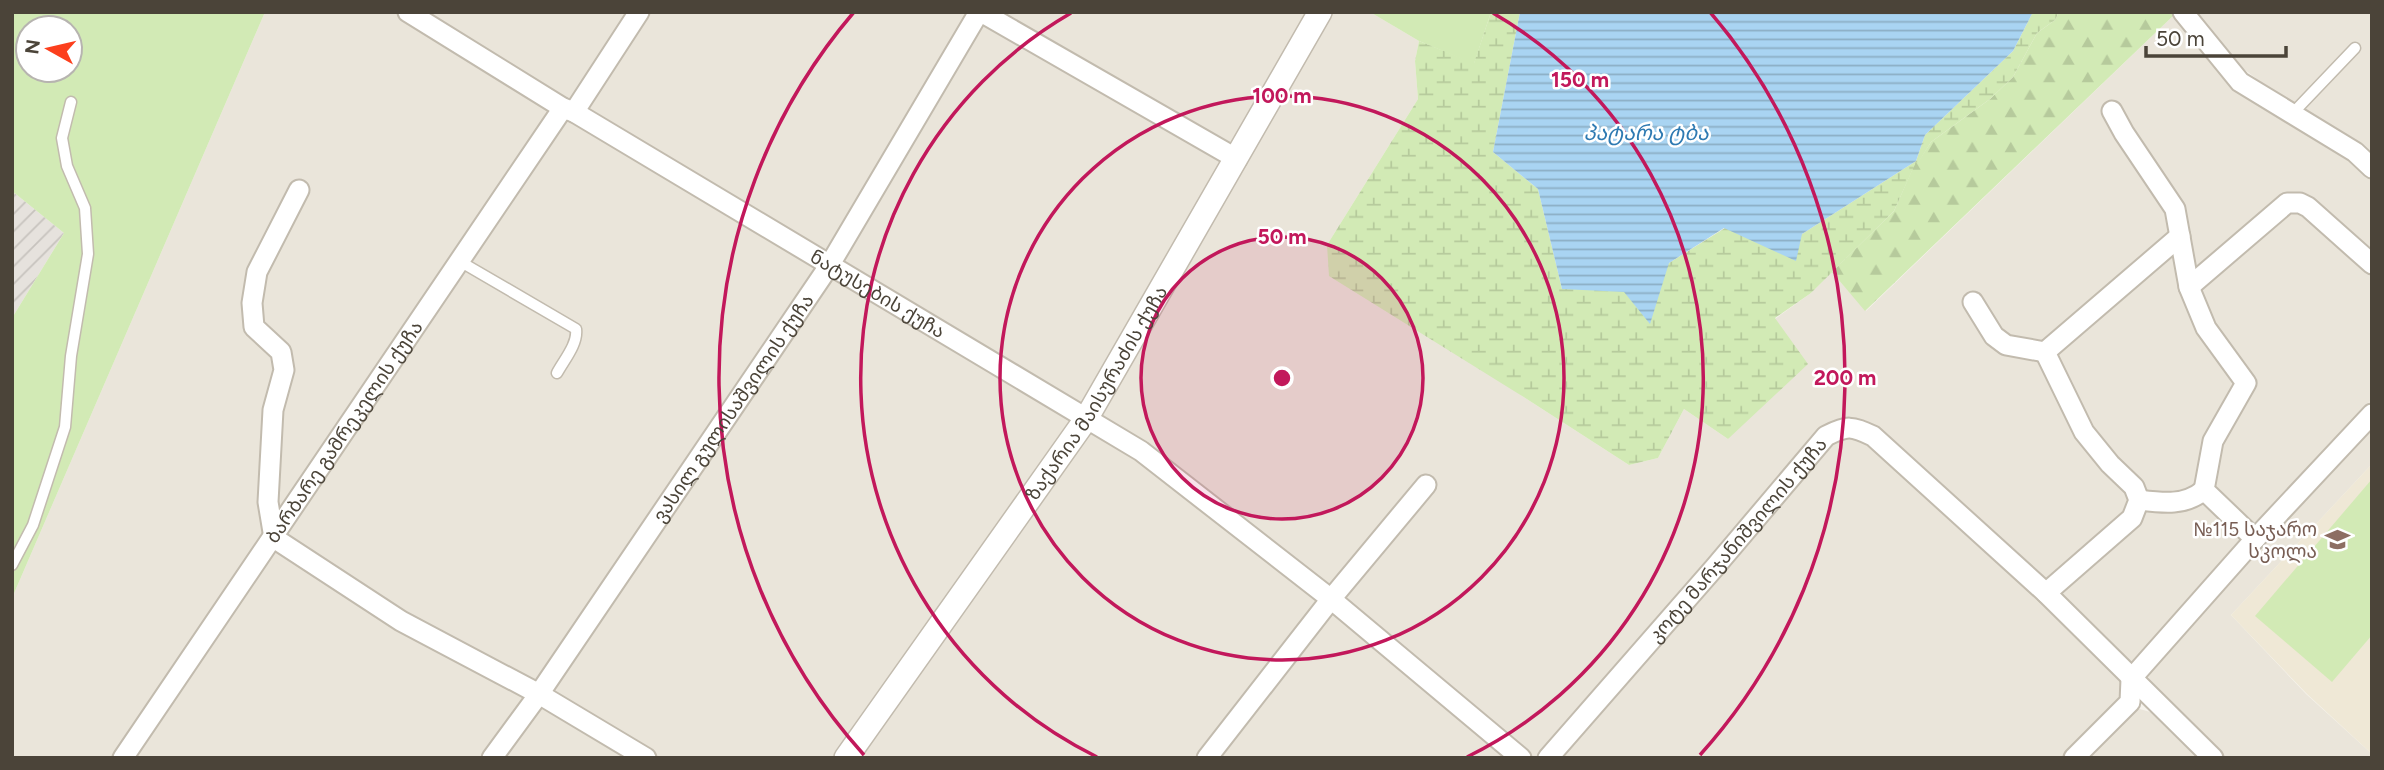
<svg xmlns="http://www.w3.org/2000/svg" width="2384" height="770" font-family="Figtree,'Noto Sans Georgian',sans-serif">
<style>
.residential{fill:#eae5da}
.industrial{fill:url(#industrial-furrows)}
.education{fill:#efe8d6}
.grass{fill:#d2eab5;fill-rule:evenodd}
.forest{fill:url(#forest-firs)}
.wetland{fill:url(#wetland-marsh)}
.water{fill:url(#water-rules)}
.lines{fill:none;stroke-linecap:round;stroke-linejoin:round}
.service-casing{stroke:#c2bbae;stroke-width:13}
.minor-casing{stroke:#c2bbae;stroke-width:23}
.tertiary-casing{stroke:#c2bbae;stroke-width:26}
.service{stroke:#fff;stroke-width:10}
.minor{stroke:#fff;stroke-width:19}
.tertiary{stroke:#fff;stroke-width:23}
.ring{fill:none;stroke:#c2185b;stroke-width:3.5}
.labels{text-anchor:middle;stroke-width:5;stroke-linejoin:round;paint-order:stroke}
.street-label{font-size:19px;fill:#4b4439;stroke:#fff}
.education-label{font-size:19px;fill:#785e54;stroke:#fff;text-anchor:end}
.water-label{font-size:21px;font-style:italic;fill:#2e7ab2;stroke:#fff}
.centre{fill:#c2185b;stroke:#fff;stroke-width:3.5}
.ring-label{font-size:21px;text-anchor:middle;font-weight:bold;fill:#c2185b;stroke:#fff;stroke-width:5;stroke-linejoin:round;paint-order:stroke}
</style>
<defs>
<pattern id="industrial-furrows" width="10" height="10" patternUnits="userSpaceOnUse" patternTransform="scale(1.75)"><rect width="10" height="10" fill="#e6e2dd"/><path d="M-1 1l2-2M0 10L10 0M9 11l2-2" fill="none" stroke="#c7c3be"/></pattern>
<pattern id="forest-firs" width="22" height="20" patternUnits="userSpaceOnUse" patternTransform="scale(1.75)"><rect width="22" height="20" fill="#d2eab5"/><path d="M5 1l3.5 6h-7zM16 11l3.5 6h-7z" fill="#b6ca9c"/></pattern>
<pattern id="wetland-marsh" width="20" height="14" patternUnits="userSpaceOnUse" patternTransform="scale(1.75)"><rect width="20" height="14" fill="#d2eab5"/><path d="M1 5h8M5 5V1M11 12h8M15 12V8" fill="none" stroke="#b6ca9c"/></pattern>
<pattern id="water-rules" width="6" height="5" patternUnits="userSpaceOnUse" patternTransform="scale(1.75)"><rect width="6" height="5" fill="#a9d4f2"/><path d="M0 2.5h6" fill="none" stroke="#8caec5"/></pattern>
</defs>
<rect width="100%" height="100%" fill="#f6f3ec"/>
<!-- residential -->
<g class="residential">
<polygon points="265,12 1312,12 1076,427 841,758 12,758 12,598"/>
<polygon points="1332,12 1370,12 1419,41 1415,61 1418,99 1327,245 1522,396 1629,465 1658,458 1684,409 1728,439 1775,319 1811,293 1832,272 1866,311 2174,15 2241,87 2372,174 2372,399 2135,662 2126,700 2067,758 1530,758 1100,417"/>
<polygon points="2196,12 2372,12 2372,163 2298,111 2231,59"/>
<polygon points="2372,420 2372,464 2231,615 2306,694 2372,754 2372,758 2226,758 2149,682 2147,669"/>
<polygon points="1095,429 1138,457 1516,758 856,758 1086,434"/>
<polygon points="2136,708 2154,713 2203,758 2085,758"/>
</g>
<!-- industrial -->
<polygon class="industrial" points="12,191 64,233 12,318"/>
<!-- education -->
<polygon class="education" points="2372,464 2372,754 2307,694 2231,615"/>
<!-- grass -->
<g class="grass">
<path d="M12,12H265L12,598V318L64,233L12,191ZM28,28H70V70H28Z"/>
<polygon points="1370,12 1491,12 1474,64 1419,41"/>
<polygon points="2372,479 2372,635 2332,682 2255,616"/>
</g>
<!-- forest -->
<polygon class="forest" points="2059,12 2173,12 2174,15 1865,311 1832,272 1894,211 1916,161 1918,162 1931,142 1990,99 2013,77 2037,33 2055,20"/>
<!-- wetland -->
<polygon class="wetland" points="1491,12 1520,12 1493,152 1538,189 1562,289 1669,263 1725,228 1802,234 1916,161 1925,135 2013,51 2033,12 2059,12 2055,20 2037,33 2013,77 1990,99 1931,142 1918,163 1916,162 1894,211 1811,293 1775,318 1808,364 1728,439 1684,409 1658,458 1629,465 1522,396 1329,276 1327,245 1418,99 1415,61 1419,41 1474,63"/>
<!-- water -->
<polygon class="water" points="1520,12 2033,12 2013,51 1925,135 1916,161 1802,234 1796,261 1724,228 1669,263 1650,324 1624,292 1562,289 1538,189 1493,152"/>
<g class="lines">
<defs>
<g id="service">
<polyline points="2292,114 2355,48"/>
<path d="M461,262L576,329C578,344 564,360 557,373"/>
<polyline points="12,565 33,525 65,427 71,356 88,254 85,208 67,166 62,138 71,102"/>
</g>
<g id="minor">
<path id="s1" d="M408,12L563,108L574,112L1141,451L1331,599L1521,758"/>
<polyline points="981,12 1237,159"/>
<polyline points="2183,12 2240,82 2355,152 2372,168"/>
<polyline points="2112,111 2124,133 2175,209 2189,287 2206,328 2246,383 2213,441 2204,490 2255,539"/>
<polyline points="574,112 639,12"/>
<polyline points="2189,287 2287,203 2300,203 2308,207 2372,264"/>
<polyline points="1973,302 1994,336 2006,345 2045,352 2180,236"/>
<polyline points="2045,352 2084,432 2110,464 2134,487 2139,500 2132,518 2046,593"/>
<path d="M2139,500C2163,503 2185,506 2204,490"/>
<polyline points="274,538 401,621 539,694 646,758"/>
<polyline points="274,538 268,502 273,410 284,370 281,352 254,327 252,303 257,272 299,190"/>
<polyline points="2131,679 2255,539 2372,414"/>
<path id="s2" d="M123,758L563,108"/>
<path id="s3" d="M492,758L539,694L829,266L979,12"/>
<polyline points="1207,758 1331,599 1426,485"/>
<path id="s4" d="M1548,758L1715,567L1826,436C1848,425 1851,426 1873,436L2046,593L2213,758"/>
<polyline points="2074,758 2130,702 2131,679"/>
</g>
<g id="tertiary">
<path id="s5" d="M846,758L1086,419L1320,12"/>
</g>
</defs>
<!-- service casing -->
<use href="#service" class="service-casing"/>
<!-- minor casing -->
<use href="#minor" class="minor-casing"/>
<!-- tertiary casing -->
<use href="#tertiary" class="tertiary-casing"/>
<!-- service -->
<use href="#service" class="service"/>
<!-- minor -->
<use href="#minor" class="minor"/>
<!-- tertiary -->
<use href="#tertiary" class="tertiary"/>
</g>
<!-- distance rings -->
<circle cx="1282" cy="378" r="141" fill="#c2185b" fill-opacity=".12"/>
<g class="ring">
<circle cx="1282" cy="378" r="141"/>
<circle cx="1282" cy="378" r="282"/>
<path d="M1097 757A422 422 0 0 1 1071 13M1493 13A422 422 0 0 1 1467 757"/>
<path d="M864 755A563 563 0 0 1 854 12M1710 12A563 563 0 0 1 1700 755"/>
</g>
<!-- icons -->
<defs>
<symbol id="school-bare" viewBox="-9 -9 18 18"><path d="M0-5L7-2L0 1L-7-2ZM-4 1L0 2.5L4 1V4Q0 6-4 4Z" fill="#8d6e63" stroke="#fff" stroke-width="2.5" paint-order="stroke"/></symbol>
</defs>
<g fill-rule="evenodd">
<use href="#school-bare" x="2320" y="522" width="35" height="35"/>
</g>
<g class="labels">
<!-- street labels -->
<g class="street-label">
<text dy="7" stroke="none"><textPath href="#s1" startOffset="548">ნატუსების ქუჩა</textPath></text>
<text dy="7" stroke="none"><textPath href="#s5" startOffset="443">ზაქარია მაისურაძის ქუჩა</textPath></text>
<text dy="7" stroke="none"><textPath href="#s3" startOffset="425">ვასილ გულისაშვილის ქუჩა</textPath></text>
<text dy="7" stroke="none"><textPath href="#s2" startOffset="394">ბარბარე გამრეკელის ქუჩა</textPath></text>
<text dy="7" stroke="none"><textPath href="#s4" startOffset="289">კოტე მარჯანიშვილის ქუჩა</textPath></text>
</g>
<!-- education labels -->
<g class="education-label">
<text x="2317" y="536">№115 საჯარო<tspan x="2317" dy="22">სკოლა</tspan></text>
</g>
<!-- water labels -->
<g class="water-label">
<text x="1646" y="140">პატარა ტბა</text>
</g>
</g>
<circle cx="1282" cy="378" r="10" class="centre"/>
<g class="ring-label">
<text x="1580" y="87">150 m</text>
<text x="1282" y="103">100 m</text>
<text x="1282" y="244">50 m</text>
<text x="1845" y="385">200 m</text>
</g>
<!-- border -->
<rect width="2384" height="770" fill="none" stroke="#4b4439" stroke-width="28"/>
<!-- north arrow -->
<g transform="translate(49 49) rotate(278)"><circle r="33" fill="#ffffff" stroke="#b7b4b0" stroke-width="2"/>
<path d="M0-5L12 26L0 18L-12 26Z" fill="#fc3f1d"/>
<text y="-10" font-size="19" font-weight="bold" text-anchor="middle" fill="#4b4439">N</text>
</g>
<!-- scale -->
<path d="M2146 46v10h140v-10" fill="none" stroke="#4b4439" stroke-width="3.5"/>
<text x="2156" y="46" font-size="21" fill="#4b4439" stroke="#ffffff" stroke-width="5" paint-order="stroke">50 m</text>
</svg>
